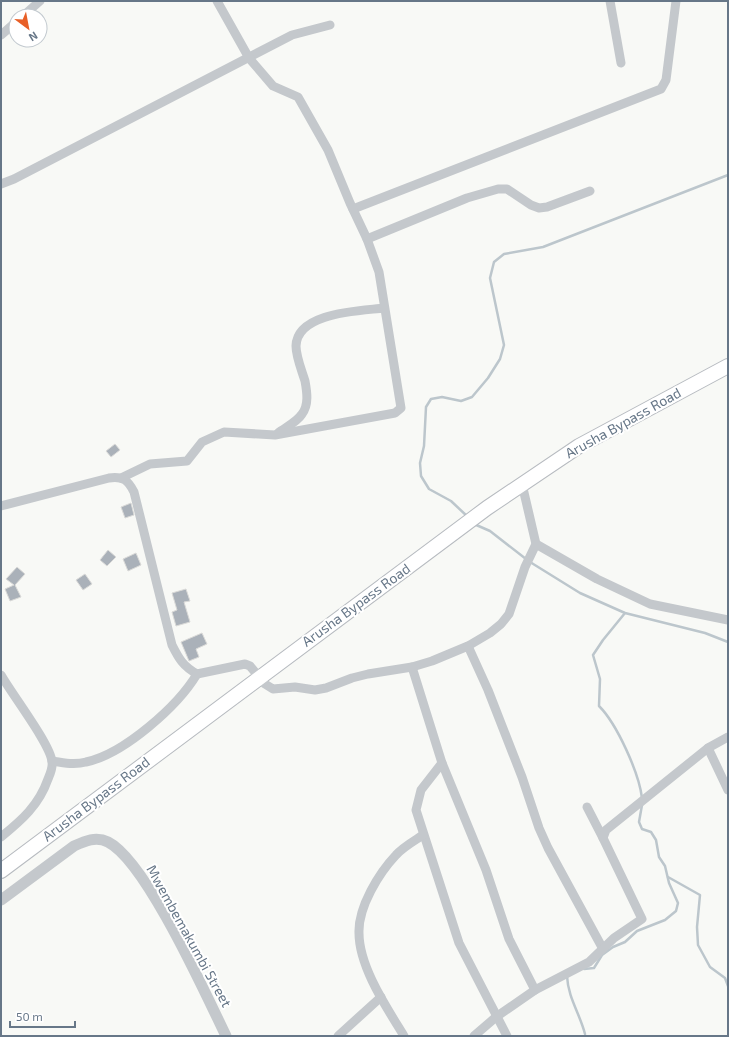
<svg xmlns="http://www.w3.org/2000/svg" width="729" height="1037" font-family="'Exo 2',sans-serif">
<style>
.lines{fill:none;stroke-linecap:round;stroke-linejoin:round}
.stream{stroke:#bcc6cc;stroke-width:2.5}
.building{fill:#aab1b9;stroke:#dadad8}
.primary-casing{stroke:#b7bbc0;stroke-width:16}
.minor{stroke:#c4c8cc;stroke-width:9}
.tertiary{stroke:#c4c8cc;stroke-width:11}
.primary{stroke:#fff;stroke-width:14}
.labels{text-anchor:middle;stroke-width:4;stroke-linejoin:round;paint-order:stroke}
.street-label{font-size:14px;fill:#677788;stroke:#fff}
</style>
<rect width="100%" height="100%" fill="#f8f9f6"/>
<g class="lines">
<!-- stream -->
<g class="stream">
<polyline points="468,517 451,501 429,489 421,476 420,463 424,446 426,407 431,399 442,397 461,401 472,397 488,378 500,359 504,345 490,278 494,262 504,254 543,247 728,175"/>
<polyline points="474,524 490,531 526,559"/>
<polyline points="530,562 580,593 625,613 705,633 728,642"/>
<path d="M625,613L603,640L593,655L600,679L599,706C617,724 639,773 642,798"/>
<polyline points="668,877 700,895 697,927 698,945 710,967 725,978 728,986"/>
<polyline points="584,969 594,968 602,955 613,947 625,942 637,931 665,920 676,911 678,903 669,883 665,866 659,857 656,840 651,832 642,829 639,822 642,805"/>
<path d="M567,976C568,998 580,1014 585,1034"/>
</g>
</g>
<!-- building -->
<g class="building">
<polygon points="115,444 120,450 111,457 106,451"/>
<polygon points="131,503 134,515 125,518 121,507"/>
<polygon points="108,550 116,557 107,566 100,560"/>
<polygon points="136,553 141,565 128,571 123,559"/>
<polygon points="17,567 25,574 15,585 21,597 10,601 5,589 14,585 6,579"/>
<polygon points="85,574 92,584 83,590 76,580"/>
<polygon points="186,589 190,601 184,602 190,622 176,626 172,612 177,610 172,593"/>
<polygon points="202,633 207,644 196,649 199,657 189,661 181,642"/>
</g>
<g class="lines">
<defs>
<polyline id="primary" points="1,871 487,508 579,446 728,366"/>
</defs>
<!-- primary casing -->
<use href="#primary" class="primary-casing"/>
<!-- minor -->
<g class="minor">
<polyline points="610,1 621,63"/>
<polyline points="23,16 40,1"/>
<polyline points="1,35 16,22"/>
<polyline points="1,184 14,179 292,35 330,25"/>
<polyline points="353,209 661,89 666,80 676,1"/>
<polyline points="367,239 467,198 498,189 507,189 531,205 539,208 547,207 590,191"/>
<path d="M278,433C286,427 297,422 302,414C309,405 307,392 305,381C302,371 296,357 296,346C297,312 360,311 384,308"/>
<polyline points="121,478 150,464 187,461 202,442 224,432 275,435 395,413 401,408 379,272 367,239 350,203 328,150 298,97 273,86 249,58 217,1"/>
<polyline points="522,484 536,544 597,579 650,604 728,620"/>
<path d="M1,506L109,478C123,476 128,480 134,492L172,645C179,659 183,666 197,674L245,664L250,666L265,684L273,689L295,687L315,690L326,688L352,678L368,674L412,667L432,661L468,646L490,633L501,624L509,614L525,567L536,544"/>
<polyline points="468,646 488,690 522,777 539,828 548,848 603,949"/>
<polyline points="412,667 442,763 486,870 509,939 535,990"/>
<path d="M1,675C11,693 51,745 52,762C53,768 50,774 48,779C39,805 22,820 1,837"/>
<polyline points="708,748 728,790"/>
<path d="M52,761C64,763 75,765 86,762C124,754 178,706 197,674"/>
<polyline points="442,763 421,790 416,810 459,943 507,1036"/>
<polyline points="587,807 603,838"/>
<polyline points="338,1036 381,997"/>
<path d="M404,1036C387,1008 359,967 359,933C358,907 379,873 396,855C403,847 414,841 423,835"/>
<polyline points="474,1036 496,1017 535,990 589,962 614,938 642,919 603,838 606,830 708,748 728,737"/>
</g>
<!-- tertiary -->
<path class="tertiary" d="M1,900L74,846C85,841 96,836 108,842C146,861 206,995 226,1036"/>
<!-- primary -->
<use href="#primary" class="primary"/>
</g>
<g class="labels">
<!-- street labels -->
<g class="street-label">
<text transform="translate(623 423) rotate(-29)" y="5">Arusha Bypass Road</text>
<text transform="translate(356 605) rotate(-36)" y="5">Arusha Bypass Road</text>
<text transform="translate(96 799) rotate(-37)" y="5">Arusha Bypass Road</text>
<text transform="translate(189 936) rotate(61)" y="5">Mwembemakumbi Street</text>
</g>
</g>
<!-- border -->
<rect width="729" height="1037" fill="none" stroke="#677788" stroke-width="4"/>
<!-- north arrow -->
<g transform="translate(28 28) rotate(148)"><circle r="19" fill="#ffffff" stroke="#c2c9cf"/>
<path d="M0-3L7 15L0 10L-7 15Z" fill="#e85f27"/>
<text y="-6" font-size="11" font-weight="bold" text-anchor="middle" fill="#677788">N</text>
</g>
<!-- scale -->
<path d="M10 1021v6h65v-6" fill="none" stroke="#677788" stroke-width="2"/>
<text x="16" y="1021" font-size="12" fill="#677788" stroke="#ffffff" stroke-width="3" paint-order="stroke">50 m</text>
</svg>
